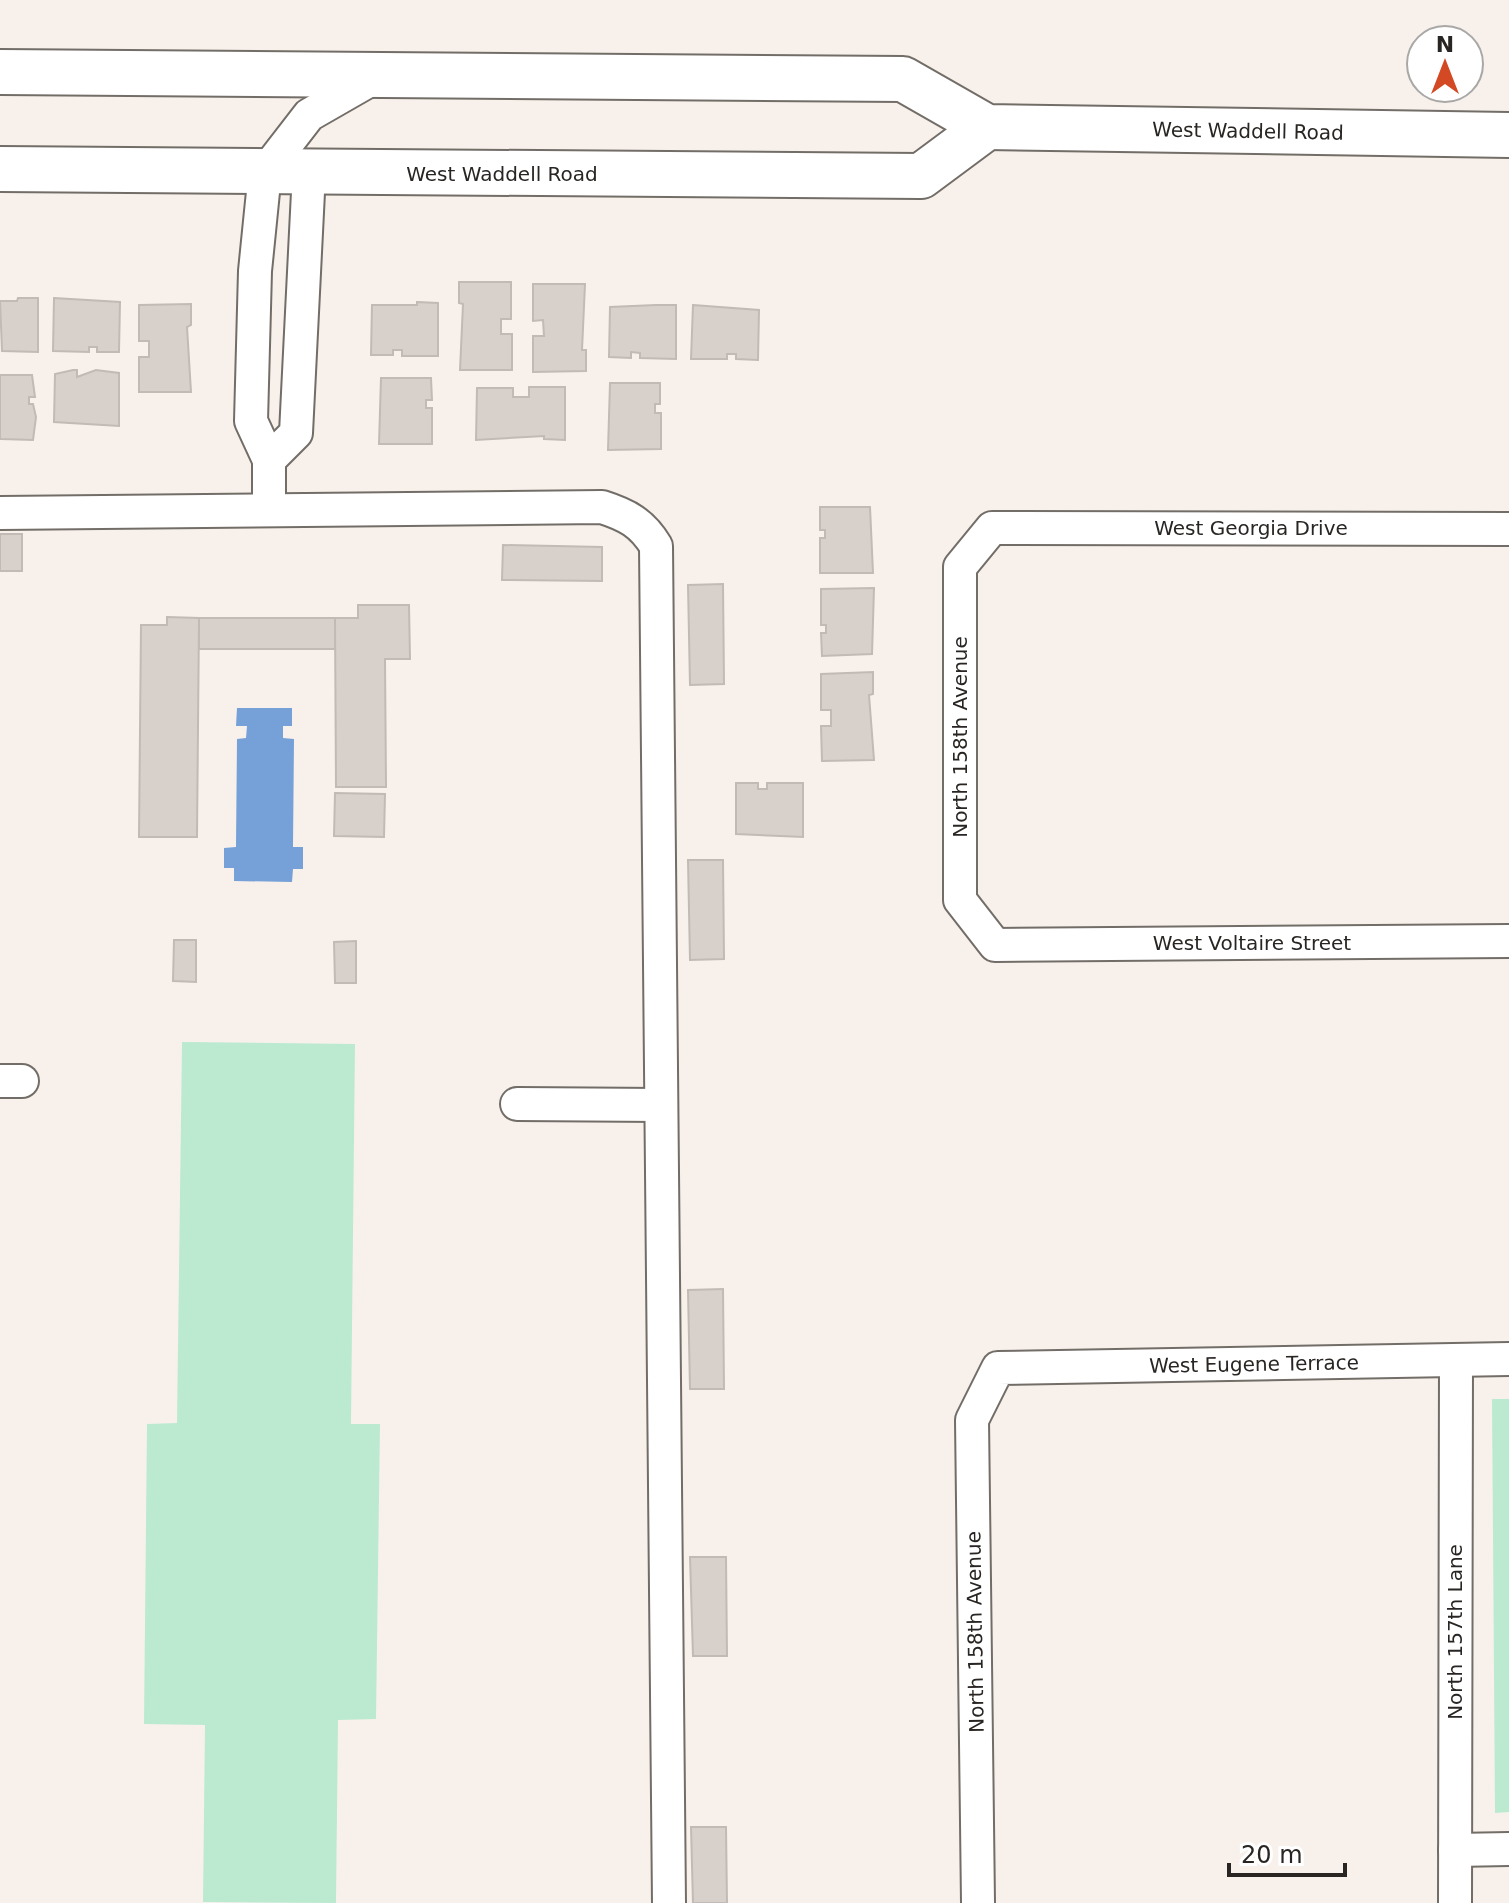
<svg xmlns="http://www.w3.org/2000/svg" width="1509" height="1903" font-family="'DejaVu Sans',sans-serif">
<style>
.green{fill:#bbead1}
.water{fill:#76a0d8}
.building{fill:#d8d1cb;stroke:#c1bab5;stroke-width:2}
.lines{fill:none;stroke-linecap:round;stroke-linejoin:round}
.street-casing{stroke:#736d68;stroke-width:36}
.secondary-casing{stroke:#736d68;stroke-width:48}
.street{stroke:#fff;stroke-width:32}
.secondary{stroke:#fff;stroke-width:44}
.labels{text-anchor:middle;stroke-width:8;stroke-linejoin:round;paint-order:stroke}
.street-label{font-size:20px;fill:#282523;stroke:#fff}
</style>
<rect width="100%" height="100%" fill="#f8f1eb"/>
<!-- green -->
<g class="green">
<polygon points="182,1042 355,1044 351,1424 380,1424 376,1719 338,1720 336,1903 203,1902 205,1725 144,1724 147,1424 177,1423"/>
<polygon points="1492,1399 1509,1399 1509,1812 1495,1813"/>
</g>
<!-- water -->
<polygon class="water" points="237,708 292,708 292,726 283,726 283,738 294,739 293,847 303,847 303,869 293,869 292,882 234,881 234,868 224,868 224,848 236,847 237,739 246,738 247,726 236,726"/>
<!-- building -->
<g class="building">
<polygon points="459,282 511,282 511,319 501,319 501,334 512,334 512,370 460,370 463,304 459,303"/>
<polygon points="533,284 585,284 582,350 586,350 586,371 533,372 533,336 544,336 543,320 533,321"/>
<polygon points="18,298 38,298 38,352 2,351 0,301 17,301"/>
<polygon points="54,298 120,302 119,352 97,352 97,347 89,347 89,352 53,351"/>
<polygon points="417,302 438,303 438,356 402,356 402,350 393,350 393,355 371,355 372,305 417,305"/>
<polygon points="191,304 191,325 187,327 191,392 139,392 139,357 149,357 149,341 139,341 139,305"/>
<polygon points="656,305 676,305 676,359 640,358 640,353 631,352 631,358 609,357 610,307"/>
<polygon points="693,305 759,310 758,360 736,359 736,354 727,354 727,359 691,359"/>
<polygon points="73,370 77,370 77,377 96,370 119,373 119,426 54,422 55,374"/>
<polygon points="0,375 32,375 35,397 29,397 29,404 33,404 36,417 33,440 0,439"/>
<polygon points="381,378 431,378 432,400 426,400 426,408 432,408 432,444 379,444"/>
<polygon points="610,383 660,383 660,404 655,404 655,413 661,413 661,449 608,450"/>
<polygon points="529,387 565,387 565,440 544,439 544,436 476,440 477,388 513,388 513,397 529,397"/>
<polygon points="820,507 870,507 873,573 820,573 820,538 825,538 825,530 820,530"/>
<rect x="0" y="534" width="22" height="37"/>
<polygon points="503,545 602,547 602,581 502,580"/>
<polygon points="723,584 724,684 690,685 688,585"/>
<polygon points="874,588 872,654 822,656 821,633 826,633 826,625 821,625 821,589"/>
<polygon points="358,605 409,605 410,659 385,659 386,787 336,787 335,618 358,618"/>
<polygon points="167,617 199,618 197,837 139,837 141,625 167,625"/>
<rect x="199" y="618" width="136" height="31"/>
<polygon points="873,672 873,694 869,695 874,760 822,761 821,726 831,726 831,710 821,710 821,674"/>
<polygon points="736,783 758,783 758,789 767,789 767,783 803,783 803,837 736,834"/>
<polygon points="335,793 385,794 384,837 334,836"/>
<polygon points="688,860 723,860 724,959 690,960"/>
<polygon points="174,940 196,940 196,982 173,981"/>
<polygon points="356,941 356,983 335,983 334,942"/>
<polygon points="723,1289 724,1389 690,1389 688,1290"/>
<polygon points="690,1557 726,1557 727,1656 693,1656"/>
<polygon points="691,1827 726,1827 727,1903 693,1903"/>
</g>
<g class="lines">
<defs>
<g id="street">
<polyline points="269,460 296,433 309,172"/>
<polyline points="269,510 269,460 251,421 255,271 265,172 309,115 377,76"/>
<path d="M0,513L602,507C627,515 642,523 656,546L669,1903"/>
<polyline points="1509,529 992,528 960,567 960,900 995,945 1509,941"/>
<polyline points="0,1081 22,1081"/>
<polyline points="517,1104 661,1105"/>
<polyline points="1455,1850 1509,1849"/>
<polyline points="978,1903 972,1420 998,1368 1509,1359"/>
<polyline points="1455,1903 1456,1361"/>
</g>
<g id="secondary">
<polyline points="0,72 903,79 987,127 1509,135"/>
<polyline points="0,169 921,176 987,127"/>
</g>
</defs>
<!-- street casing -->
<use href="#street" class="street-casing"/>
<!-- secondary casing -->
<use href="#secondary" class="secondary-casing"/>
<!-- street -->
<use href="#street" class="street"/>
<!-- secondary -->
<use href="#secondary" class="secondary"/>
</g>
<g class="labels">
<!-- street labels -->
<g class="street-label">
<text transform="translate(1248 131) rotate(1)" y="7">West Waddell Road</text>
<text x="502" y="181">West Waddell Road</text>
<text x="1251" y="535">West Georgia Drive</text>
<text transform="translate(960 737) rotate(-90)" y="7">North 158th Avenue</text>
<text x="1252" y="950">West Voltaire Street</text>
<text transform="translate(1254 1364) rotate(-1)" y="7">West Eugene Terrace</text>
<text transform="translate(975 1632) rotate(-91)" y="7">North 158th Avenue</text>
<text transform="translate(1455 1632) rotate(-90)" y="7">North 157th Lane</text>
</g>
</g>
<!-- north arrow -->
<g transform="translate(1445 64)"><circle r="38" fill="#ffffff" stroke="#a9a8a7" stroke-width="2"/>
<path d="M0-6L14 30L0 20L-14 30Z" fill="#d24923"/>
<text y="-12" font-size="22" font-weight="bold" text-anchor="middle" fill="#282523">N</text>
</g>
<!-- scale -->
<path d="M1229 1863v12h116v-12" fill="none" stroke="#282523" stroke-width="4"/>
<text x="1241" y="1863" font-size="24" fill="#282523" stroke="#ffffff" stroke-width="6" paint-order="stroke">20 m</text>
</svg>
